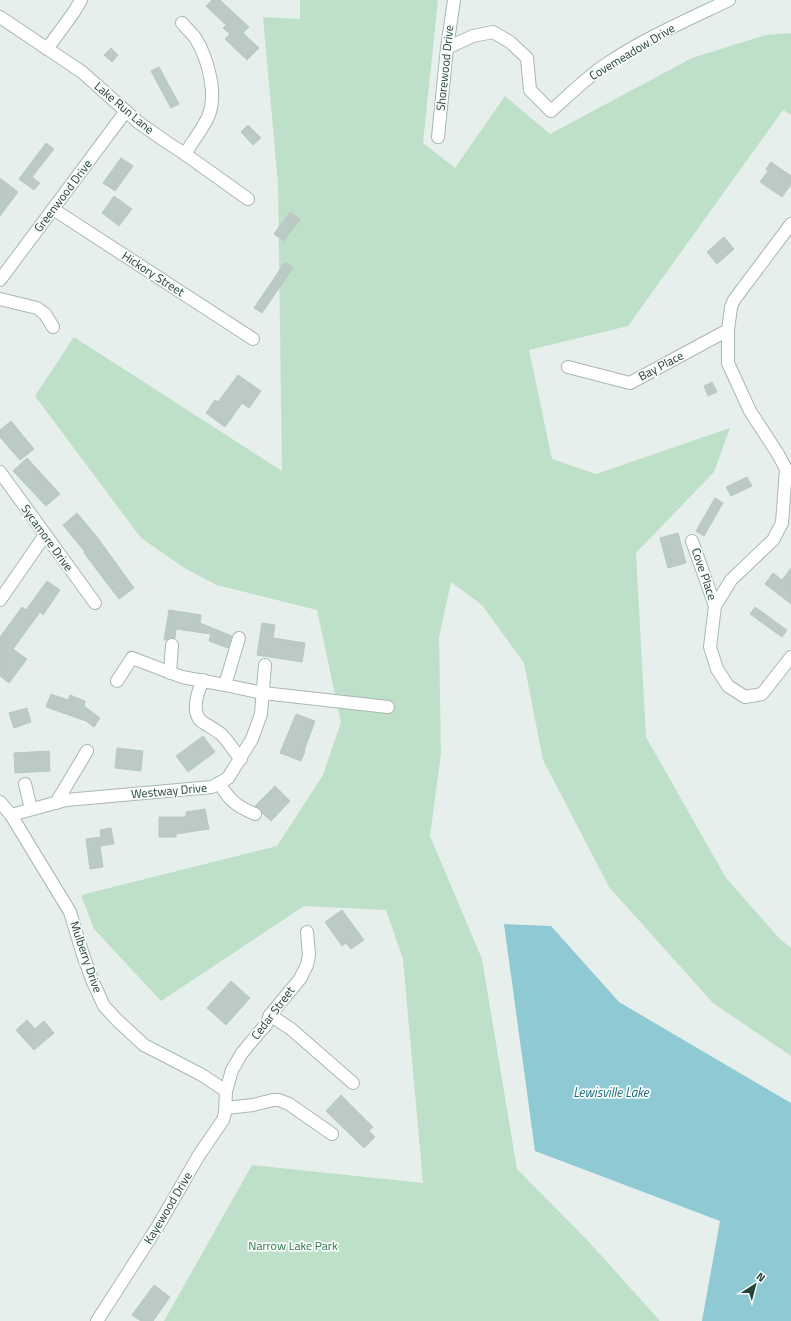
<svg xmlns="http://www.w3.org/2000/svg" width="791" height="1321" font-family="'Titillium Web',sans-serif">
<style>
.green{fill:#bfe0c8}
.water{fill:#8ec9d4}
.building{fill:#bbcac4;stroke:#b8c9c2}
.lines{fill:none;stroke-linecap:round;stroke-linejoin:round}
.minor-casing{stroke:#a8b8b2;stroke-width:14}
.minor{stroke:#fff;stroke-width:12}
.labels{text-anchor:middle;stroke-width:3.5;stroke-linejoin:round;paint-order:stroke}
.street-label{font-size:12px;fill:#24423a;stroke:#f7fbf9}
.park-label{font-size:12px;fill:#2d7a4b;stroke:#f7fbf9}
.water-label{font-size:13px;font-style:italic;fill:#1c6f80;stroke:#f7fbf9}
</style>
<rect width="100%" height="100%" fill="#e6efeb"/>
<!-- green -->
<polygon class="green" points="300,0 438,0 423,143 455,168 505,96 550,134 692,58 766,35 791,33 791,115 783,110 628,326 529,350 552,459 596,474 730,428 714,472 636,553 646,737 726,878 780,939 791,948 791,1056 713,1003 609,887 543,760 524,663 482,605 451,582 439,637 441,754 430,836 482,959 517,1169 590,1243 660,1321 164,1321 252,1165 423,1183 403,959 386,910 304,906 161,1001 94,929 81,895 277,846 323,775 341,722 317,610 217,585 186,569 141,538 35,396 74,337 282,471 278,184 263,17 300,19"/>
<!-- water -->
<polygon class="water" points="504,924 551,926 619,1002 791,1103 791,1321 702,1321 720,1221 535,1151"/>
<!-- building -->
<g class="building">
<polygon points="212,0 220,0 249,27 243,33 259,48 247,60 225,39 230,34 223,28 226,25 206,6"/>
<polygon points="111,48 118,55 112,62 104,55"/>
<polygon points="159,67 179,104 171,108 151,71"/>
<polygon points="248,125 261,138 253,145 241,132"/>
<polygon points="46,143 54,149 32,177 40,183 34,190 19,179"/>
<polygon points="121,158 133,166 115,191 103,183"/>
<polygon points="771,162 791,176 791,184 782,197 760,182 768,171 766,169"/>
<polygon points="0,178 18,192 0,216"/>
<polygon points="114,196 132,209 119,226 102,213"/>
<polygon points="290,212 300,219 284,241 274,234"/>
<polygon points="724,237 734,249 717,264 707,252"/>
<polygon points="285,262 293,268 262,313 254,308"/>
<polygon points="238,375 261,391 249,408 242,403 225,427 206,413 215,400 218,402"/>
<polygon points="712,382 717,392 708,396 704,386"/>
<polygon points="11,421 34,449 20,460 0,437 0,430"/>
<polygon points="27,458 60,494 46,506 13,471"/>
<polygon points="747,477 752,486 731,496 726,487"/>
<polygon points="715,498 723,503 704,536 696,531"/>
<polygon points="77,513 97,537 134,588 119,599 84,553 85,552 63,525"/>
<polygon points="678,533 686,563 668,568 660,538"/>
<polygon points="791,568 791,604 765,584 773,573 782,580"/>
<polygon points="47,581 60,590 43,615 40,612 13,649 27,659 9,683 0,676 0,637 22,607 26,610"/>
<polygon points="755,607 787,630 782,637 750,614"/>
<polygon points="169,610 201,615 200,623 232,636 228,648 209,641 211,634 176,629 175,638 164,640"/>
<polygon points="262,623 275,625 273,638 305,643 302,662 257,655"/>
<polygon points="51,694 68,700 70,695 85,701 84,706 100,718 94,727 86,721 46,707"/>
<polygon points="27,708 31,722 14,728 9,713"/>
<polygon points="296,714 315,721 304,751 305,751 301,761 280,753"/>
<polygon points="203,736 215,752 188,772 176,756"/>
<polygon points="117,748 143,751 141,771 115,768"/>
<polygon points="49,751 50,771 15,773 14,753"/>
<polygon points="275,786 290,801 271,821 262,813 261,809 255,806"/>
<polygon points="205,809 209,829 176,834 176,837 159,837 159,817 186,817 186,812"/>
<polygon points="111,828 114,844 100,846 103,867 90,869 86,839 101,837 100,830"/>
<polygon points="342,910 364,940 351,949 346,943 342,946 325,922"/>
<polygon points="231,981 250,998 226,1025 207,1008"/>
<polygon points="27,1020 35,1029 44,1021 54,1033 34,1050 16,1030"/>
<polygon points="341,1095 373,1127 369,1131 375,1137 364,1148 326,1111"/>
<polygon points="154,1285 170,1297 153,1321 141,1321 132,1315"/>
</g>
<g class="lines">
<defs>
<g id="minor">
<polyline points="0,17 82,72 138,122 165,141 185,154 248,199"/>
<path d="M182,23C186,28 192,33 196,39C208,59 218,95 208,117C202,130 192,142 185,154"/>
<path d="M447,48L473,36L493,32L510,42L527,58L530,90L551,111C569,95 585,79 605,65C643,39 687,20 729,0"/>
<polyline points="47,49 74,12 81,0"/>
<polyline points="438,137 447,48 454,0"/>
<polyline points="53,209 253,339"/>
<polyline points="791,224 734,300 731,307 728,330 728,363 750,411 778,454 786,469 782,523 773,540 731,580 715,606 710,647 717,669 728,686 745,697 762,694 791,657"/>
<polyline points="0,280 126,111"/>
<polyline points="0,299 37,308 45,314 53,327"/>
<polyline points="568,367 630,383 728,330"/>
<polyline points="0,472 95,603"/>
<polyline points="692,541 715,606"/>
<polyline points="0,600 45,535"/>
<polyline points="170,673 172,645"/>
<path d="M203,680C198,691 191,709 200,720C204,724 215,729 221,734C228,741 234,751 241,759"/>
<polyline points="117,681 132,658 182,677 225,685 263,693 388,707"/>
<polyline points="225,685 239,638"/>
<path d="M219,783C230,801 236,806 255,814"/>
<polyline points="25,784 31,809"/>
<polyline points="0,802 11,815 70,912 84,958 93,982 104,1006 117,1020 144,1045 202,1075 226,1091"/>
<polyline points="56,803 87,751"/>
<polyline points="11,815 66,800 212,787 228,778 252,739 261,714 265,665"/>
<polyline points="270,1015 291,1029 353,1083"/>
<polyline points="226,1108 253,1105 273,1100 279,1100 289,1104 332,1134"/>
<polyline points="97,1321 158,1226 199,1155 223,1120 225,1113 226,1091 232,1070 242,1053 262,1029 266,1025 270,1015 300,979 307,965 309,955 307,932"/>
</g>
</defs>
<!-- minor casing -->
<use href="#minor" class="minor-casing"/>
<!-- minor -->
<use href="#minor" class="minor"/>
</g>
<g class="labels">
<!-- street labels -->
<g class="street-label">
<text transform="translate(632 52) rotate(-31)" y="4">Covemeadow Drive</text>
<text transform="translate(445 68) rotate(-84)" y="4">Shorewood Drive</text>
<text transform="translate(124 108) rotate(40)" y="4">Lake Run Lane</text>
<text transform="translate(63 196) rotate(-53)" y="4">Greenwood Drive</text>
<text transform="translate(153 274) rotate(33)" y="4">Hickory Street</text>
<text transform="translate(661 366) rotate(-28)" y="4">Bay Place</text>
<text transform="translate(47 538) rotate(54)" y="4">Sycamore Drive</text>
<text transform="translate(704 574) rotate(71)" y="4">Cove Place</text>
<text transform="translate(169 791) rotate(-5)" y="4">Westway Drive</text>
<text transform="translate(86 957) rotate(71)" y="4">Mulberry Drive</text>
<text transform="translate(273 1013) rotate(-53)" y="4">Cedar Street</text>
<text transform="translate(168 1208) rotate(-59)" y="4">Kayewood Drive</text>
</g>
<!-- park labels -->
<g class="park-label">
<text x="293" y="1250">Narrow Lake Park</text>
</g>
<!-- water labels -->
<g class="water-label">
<text x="611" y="1097">Lewisville Lake</text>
</g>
</g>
<!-- north arrow -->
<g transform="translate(755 1285) rotate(36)" stroke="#f7fbf9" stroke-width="3" paint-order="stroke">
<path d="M0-3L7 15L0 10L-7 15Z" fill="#24423a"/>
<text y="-6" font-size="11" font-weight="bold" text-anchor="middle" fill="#24423a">N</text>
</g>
</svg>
